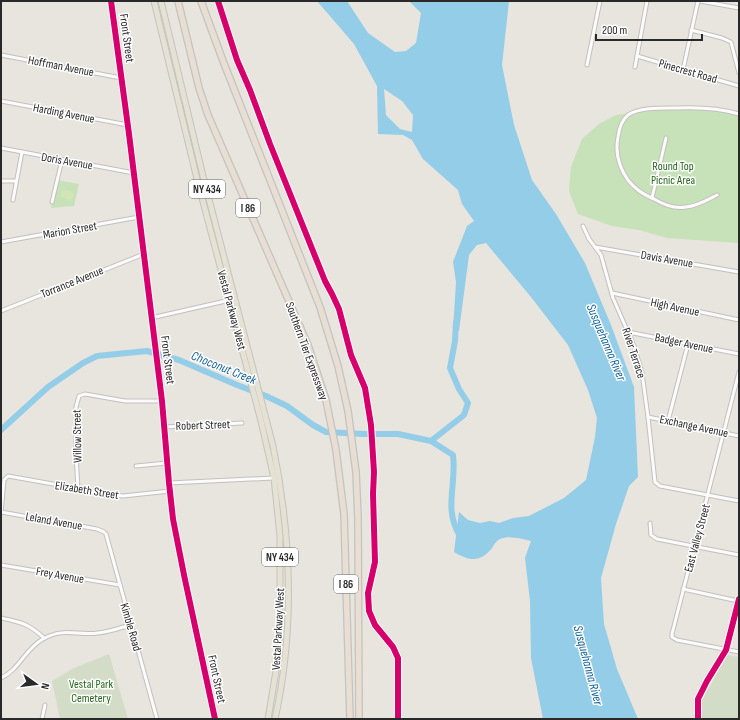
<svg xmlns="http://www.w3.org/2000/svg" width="740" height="720" viewBox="0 0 740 720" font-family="'Sofia Sans Condensed',sans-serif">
	<rect width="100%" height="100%" fill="#e8e4de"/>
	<!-- green -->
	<g fill="#c7e2b8">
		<polygon points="661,108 708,109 739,114 739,243 667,238 639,230 612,226 578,214 569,191 571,167 582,139 599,124 616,115"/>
		<polygon points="57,180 79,184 74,206 51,208"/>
	</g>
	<!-- cemetery -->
	<g fill="#d3dcc6">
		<polygon points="109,654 128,719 60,719 52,681 72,669"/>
		<polygon points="727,655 739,657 739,719 702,719 701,702"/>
	</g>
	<!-- pitch -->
	<polygon fill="#d1e6b5" points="63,189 74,193 71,201 60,196"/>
	<!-- water -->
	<path fill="#94cde8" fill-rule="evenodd" d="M317,1H347L368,33L395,52L406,51L416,43L421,13L409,1H509L502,65L514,125L532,180L556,214L585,263L611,325L634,387L638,477L629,486L616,524L601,578L604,624L617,669L638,719H543L531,658L530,601L525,558L531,541C522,539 509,535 500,539C497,540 494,545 492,548C480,563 469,561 454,552L459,512L468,520L480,523L490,521L499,523L513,518L529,516L564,498L586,480L595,437L597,418L588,390L568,345L531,297L486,243L477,245L469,255L459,331L453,330L456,282L453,262L467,226L474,221L462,204L458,190L423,159L412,140L403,135L378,134L377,86L354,44ZM384,89L402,101L413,115L412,132L400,129L386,115Z"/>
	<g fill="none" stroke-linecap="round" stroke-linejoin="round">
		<!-- river -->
		<g stroke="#94cde8" stroke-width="6">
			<polyline points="1,430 48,387 83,363 97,356 147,351 179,360 237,385 266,396 287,406 313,425 326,432 363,434 398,434 431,441 464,415 468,403 459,389 450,368 455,341 456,322"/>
			<path d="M431,441L453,455C457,484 443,509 460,536"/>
		</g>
		<!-- minor casing -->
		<g stroke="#c2c0c0" stroke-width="5">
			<g id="minor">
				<polyline points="111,1 129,134 162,401 169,483 173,519 184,575 215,719"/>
				<polyline points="700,1 739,8"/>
				<polyline points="691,30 722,38 731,42 739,73"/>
				<polyline points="1,55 121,78"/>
				<polyline points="637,56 739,86"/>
				<polyline points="587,65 600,1"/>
				<polyline points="635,67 647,1"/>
				<polyline points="683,70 698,1"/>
				<polyline points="1,101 128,125"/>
				<polyline points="1,148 134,173"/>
				<polyline points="1,181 16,181"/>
				<path d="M717,195C707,200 698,206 686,207C675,209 664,205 654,199C649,197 643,194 638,190C622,178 614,156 618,137C619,129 622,120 628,115C639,107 663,108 676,108C697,107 719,108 739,114"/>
				<polyline points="652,198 666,138"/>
				<polyline points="13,200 22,152"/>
				<polyline points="52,202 62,160"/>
				<polyline points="583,226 589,239 601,255 613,298 634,346 642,373 648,417 655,482 660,486 739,501"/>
				<polyline points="1,242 139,217"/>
				<polyline points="595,247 739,272"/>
				<polyline points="612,293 739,320"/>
				<polyline points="1,311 144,254"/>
				<polyline points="151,318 230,300"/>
				<polyline points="628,332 739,354"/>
				<polyline points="739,372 672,634 672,637 677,640 739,652"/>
				<polyline points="648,417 739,436"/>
				<polyline points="668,421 688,344"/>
				<polyline points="164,427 242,423"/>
				<polyline points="136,466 167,463"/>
				<polyline points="169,483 274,478"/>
				<polyline points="78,489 76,454 76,407 79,396 85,394 125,401 162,401"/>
				<polyline points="1,512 97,529 104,532 106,534 157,719"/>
				<polyline points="1,513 4,480 8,476 115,495 123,496 170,491"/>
				<polyline points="650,523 651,535 657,539 739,555"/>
				<polyline points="1,565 120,585"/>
				<polyline points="683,589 738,601"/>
				<path d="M1,618C21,622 29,624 44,638"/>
				<path d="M1,678C18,671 26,648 43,639C64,627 77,636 98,633C109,632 120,628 130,625"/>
				<polyline points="42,719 45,705"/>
			</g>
		</g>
		<!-- tertiary casing -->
		<g stroke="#c2c0c0" stroke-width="6">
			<polyline id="tertiary" points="698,719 698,699 707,681 726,650 739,599"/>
		</g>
		<!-- primary casing -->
		<g stroke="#c4c3c0" stroke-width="7">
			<g id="primary">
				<polyline points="154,1 197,179 261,421 274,478 280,536 280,630 278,659 268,719"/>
				<path d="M161,1L203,176L273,446C291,535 295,629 275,719"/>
			</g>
		</g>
		<!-- motorway casing -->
		<g stroke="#c4c3c0" stroke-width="8">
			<g id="motorway">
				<polyline points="178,1 199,88 208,115 308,345 326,400 336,450 344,514 350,719"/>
				<polyline points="201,1 223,61 320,307 338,366 348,411 356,472 358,518 359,719"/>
			</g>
		</g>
		<!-- minor -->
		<use href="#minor" stroke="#fcfbfa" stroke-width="3"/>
		<!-- tertiary -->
		<use href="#tertiary" stroke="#fcfbfa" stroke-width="4"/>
		<!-- primary -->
		<use href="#primary" stroke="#e5e2d4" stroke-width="5"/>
		<!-- motorway -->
		<use href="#motorway" stroke="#e8ded3" stroke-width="5.5"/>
		<!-- cycleway casing -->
		<g stroke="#fff" stroke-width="8">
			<g id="cycleway">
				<polyline points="111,1 129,134 162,401 169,483 173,519 184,575 215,719"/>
				<polyline points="218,1 237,60 250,90 270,144 325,281 332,294 339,309 351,355 365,388 371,425 374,472 373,494 375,562 368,593 369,611 375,625 393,647 398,658 398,719"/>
				<polyline points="698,719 698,699 707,681 726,650 739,599"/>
			</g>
		</g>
		<!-- cycleway -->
		<use href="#cycleway" stroke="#d6006c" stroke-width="6"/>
	</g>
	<g text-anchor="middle" stroke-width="3" stroke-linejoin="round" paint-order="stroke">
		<!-- shield labels -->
		<g fill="#fff" stroke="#696969" stroke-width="1">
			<rect x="189" y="180" width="36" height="18" rx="3"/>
			<rect x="236" y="199" width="24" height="18" rx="3"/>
			<rect x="262" y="548" width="36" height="18" rx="3"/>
			<rect x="334" y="575" width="24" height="18" rx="3"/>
		</g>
		<g font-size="11" font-weight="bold" fill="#292929">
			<text x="207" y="193">NY 434</text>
			<text x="248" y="212">I 86</text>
			<text x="280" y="561">NY 434</text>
			<text x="346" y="588">I 86</text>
		</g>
		<!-- street labels -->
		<g font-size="12" fill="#292929" stroke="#fff">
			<text transform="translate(127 38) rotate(82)" y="4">Front Street</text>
			<text transform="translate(61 66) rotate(11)" y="4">Hoffman Avenue</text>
			<text transform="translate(688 71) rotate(16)" y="4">Pinecrest Road</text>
			<text transform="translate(64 113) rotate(11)" y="4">Harding Avenue</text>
			<text transform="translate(67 161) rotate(10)" y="4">Doris Avenue</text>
			<text transform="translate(70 230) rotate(-10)" y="4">Marion Street</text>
			<text transform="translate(667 259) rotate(10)" y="4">Davis Avenue</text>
			<text transform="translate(72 282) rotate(-22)" y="4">Torrance Avenue</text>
			<text transform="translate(675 307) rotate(12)" y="4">High Avenue</text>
			<text transform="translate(232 310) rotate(75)" y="4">Vestal Parkway West</text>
			<text transform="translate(684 343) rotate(12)" y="4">Badger Avenue</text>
			<text transform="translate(307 351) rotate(70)" y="4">Southern Tier Expressway</text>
			<text transform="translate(634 353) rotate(72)" y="4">River Terrace</text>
			<text transform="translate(168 360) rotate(83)" y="4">Front Street</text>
			<text transform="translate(203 425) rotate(-2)" y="4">Robert Street</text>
			<text transform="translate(694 426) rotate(12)" y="4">Exchange Avenue</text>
			<text transform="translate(77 436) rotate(-91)" y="4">Willow Street</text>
			<text transform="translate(87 490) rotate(9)" y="4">Elizabeth Street</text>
			<text transform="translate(54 521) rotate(10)" y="4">Leland Avenue</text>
			<text transform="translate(697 538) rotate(-75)" y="4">East Valley Street</text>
			<text transform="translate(60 575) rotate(10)" y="4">Frey Avenue</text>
			<text transform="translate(131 627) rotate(74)" y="4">Kimble Road</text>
			<text transform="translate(278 629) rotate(-87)" y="4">Vestal Parkway West</text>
			<text transform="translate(217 679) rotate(78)" y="4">Front Street</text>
		</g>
		<!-- park labels -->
		<g font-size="12" fill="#25651b" stroke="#fff">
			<text x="673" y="170">Round Top<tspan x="673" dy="14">Picnic Area</tspan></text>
			<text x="91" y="688">Vestal Park<tspan x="91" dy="14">Cemetery</tspan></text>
		</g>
		<!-- water labels -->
		<g font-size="13" font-style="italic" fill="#105f97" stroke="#fff">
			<text transform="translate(607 342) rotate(67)" y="5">Susquehanna River</text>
			<text transform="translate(224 367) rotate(22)" y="5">Choconut Creek</text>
			<text transform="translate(589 665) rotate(75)" y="5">Susquehanna River</text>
		</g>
	</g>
	<!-- border -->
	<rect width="740" height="720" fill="none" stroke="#292929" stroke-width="4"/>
	<!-- north arrow -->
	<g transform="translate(36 684) rotate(104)" stroke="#ffffff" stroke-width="3" paint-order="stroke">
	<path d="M0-3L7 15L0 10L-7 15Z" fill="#292929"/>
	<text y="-6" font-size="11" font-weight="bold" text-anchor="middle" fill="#292929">N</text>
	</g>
	<!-- scale -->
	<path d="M596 34v6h106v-6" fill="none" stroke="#292929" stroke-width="2"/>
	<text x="602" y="34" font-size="12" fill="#292929" stroke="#ffffff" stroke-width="3" paint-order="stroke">200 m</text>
</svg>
